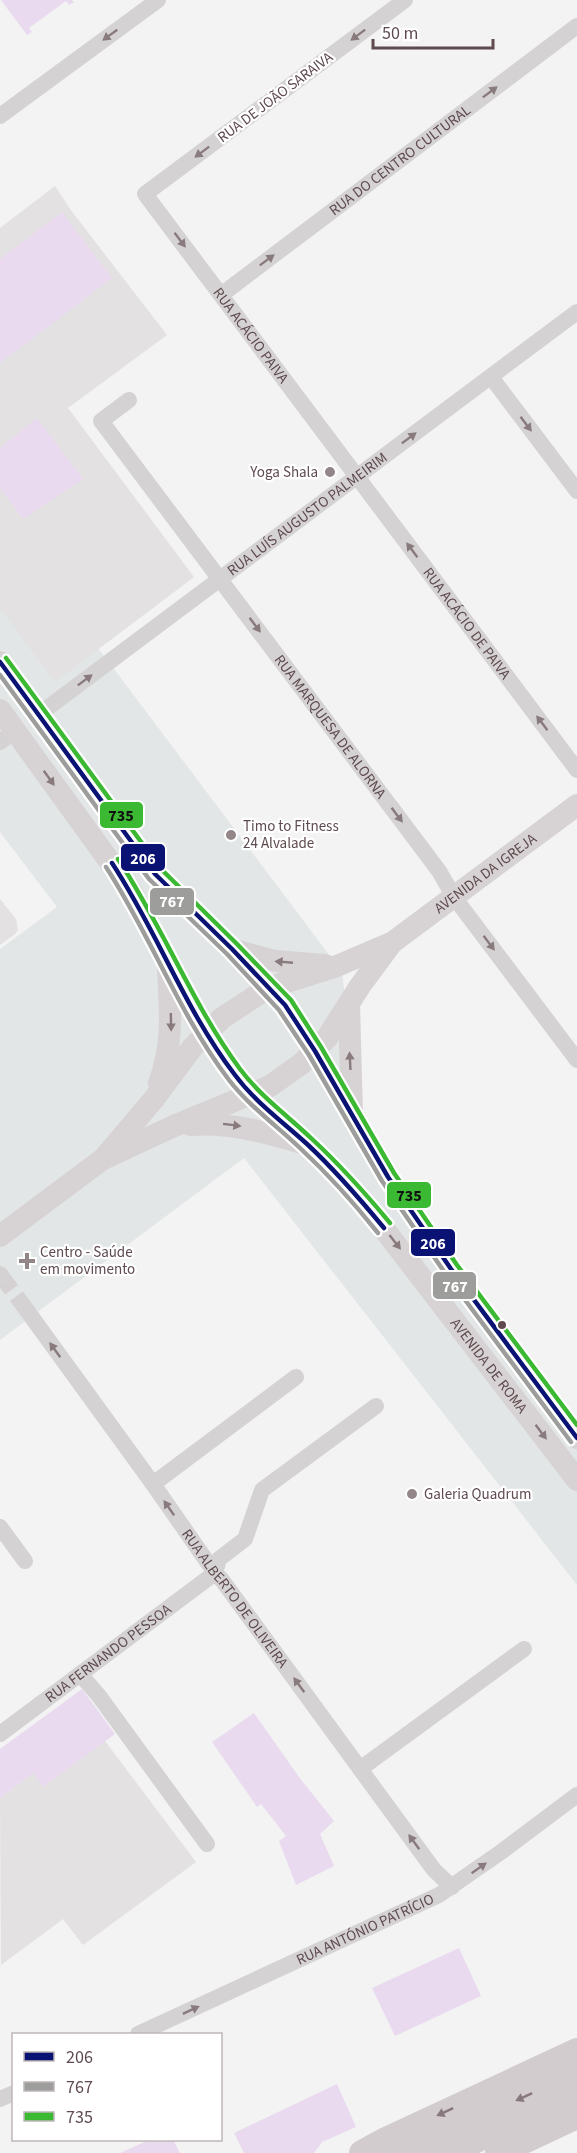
<svg xmlns="http://www.w3.org/2000/svg" width="577" height="2153" viewBox="0 0 577 2153" font-family="'Source Sans 3',sans-serif">
	<rect width="100%" height="100%" fill="#f3f3f3"/>
	<!-- commercial -->
	<polygon fill="#e2e6e6" points="0,525 108,661 342,972 362,1139 577,1426 577,1585 244,1158 0,1340 0,949 57,907 0,832"/>
	<!-- education -->
	<g fill="#e3e1e2">
		<polygon points="55,186 70,209 167,335 68,408 194,577 55,682 0,608 0,228"/>
		<polygon points="0,899 16,919 18,930 15,934 0,945"/>
		<polygon points="105,1741 196,1862 83,1945 63,1919 1,1965 0,1798 33,1773 44,1786"/>
	</g>
	<!-- green -->
	<g fill="#e9daf0">
		<polygon points="1,0 72,0 74,2 69,5 66,1 29,28 32,32 27,35"/>
		<polygon points="62,212 112,278 0,363 0,259"/>
		<polygon points="37,418 83,479 23,519 0,488 0,448"/>
		<polygon points="82,1689 115,1734 43,1787 33,1773 0,1798 0,1749"/>
		<polygon points="254,1713 299,1777 334,1821 320,1834 334,1866 296,1885 279,1841 286,1836 261,1804 257,1807 212,1742"/>
		<polygon points="459,1948 481,1996 395,2036 372,1988"/>
		<polygon points="337,2084 356,2127 322,2142 314,2153 244,2153 234,2133"/>
		<polygon points="149,2140 173,2140 180,2153 120,2153"/>
	</g>
	<g fill="none" stroke-linecap="round" stroke-linejoin="round">
		<!-- street-tunnel -->
		<polyline stroke="#d5d1d2" stroke-width="16" stroke-dasharray="16 8" stroke-linecap="butt" points="2,1277 23,1305"/>
		<!-- street -->
		<g stroke="#d5d2d3" stroke-width="16">
			<path id="s1" d="M405,0L145,194L577,770"/>
			<polyline points="0,116 158,0"/>
			<path id="s2" d="M221,295L577,26"/>
			<polyline points="491,377 577,491"/>
			<path id="s3" d="M129,400L101,421L439,871L454,897L577,1060"/>
			<path id="s4" d="M38,715L577,312"/>
			<polyline points="0,742 15,731"/>
			<polyline points="0,1274 2,1277"/>
			<path id="s5" d="M23,1305L153,1484L215,1573L222,1580L434,1870L452,1887"/>
			<polyline points="153,1484 296,1377"/>
			<polyline points="0,1527 25,1561"/>
			<polyline points="215,1573 219,1559 245,1539 262,1490 376,1406"/>
			<polyline points="80,1674 99,1696 207,1844"/>
			<path id="s6" d="M0,1734L215,1573"/>
			<polyline points="360,1769 524,1649"/>
			<path id="s7" d="M138,2034L439,1895L501,1852L577,1795"/>
			<polyline points="0,2099 14,2093"/>
		</g>
		<!-- secondary -->
		<g stroke="#d7d2d3" stroke-width="22">
			<polyline points="0,662 155,874 232,949 285,1005 315,1051 388,1177 451,1269 577,1438"/>
			<path id="s8" d="M0,710L131,891L168,963L207,1033L235,1076L269,1110L308,1145L360,1198L577,1480"/>
			<polyline points="234,950 275,961 325,965"/>
			<polyline points="349,1005 352,1115"/>
			<path d="M159,1083C174,1043 170,1010 168,968"/>
			<path d="M190,1125C230,1122 264,1132 302,1143"/>
			<path id="s9" d="M103,1159L154,1099L192,1048L222,1018L268,988L337,966L393,942L577,805"/>
			<polyline points="0,1236 103,1159 174,1126 270,1086 301,1064 327,1038 360,986 391,944"/>
		</g>
		<!-- primary -->
		<g stroke="#d2ccce" stroke-width="26">
			<polyline points="362,2153 386,2140 577,2051"/>
			<polyline points="403,2153 577,2073"/>
			<polyline points="448,2153 577,2093"/>
			<polyline points="498,2153 577,2116"/>
		</g>
		<!-- bus-1 casing -->
		<g stroke="#fff" stroke-width="9">
			<g id="bus-1">
				<polyline points="0,662 155,874 232,949 285,1005 315,1051 388,1177 451,1269 577,1438"/>
				<path d="M112,863C157,931 185,1010 235,1075C255,1102 283,1122 307,1144C335,1170 360,1199 384,1228"/>
			</g>
		</g>
		<!-- bus-2 casing -->
		<g stroke="#fff" stroke-width="9">
			<g id="bus-2">
				<polyline points="0,675 149,879 227,954 279,1010 309,1055 382,1181 445,1273 571,1442"/>
				<path d="M106,867C151,936 179,1014 229,1080C249,1106 277,1126 301,1149C329,1175 354,1203 378,1233"/>
			</g>
		</g>
		<!-- bus-3 casing -->
		<g stroke="#fff" stroke-width="9">
			<g id="bus-3">
				<polyline points="6,658 161,869 237,944 291,1000 321,1047 394,1173 457,1265 577,1425"/>
				<path d="M118,859C163,927 192,1004 240,1069C260,1096 288,1116 312,1139C340,1165 366,1194 390,1223"/>
			</g>
		</g>
		<!-- bus-1 -->
		<use href="#bus-1" stroke="#0a1274" stroke-width="4.5"/>
		<!-- bus-2 -->
		<use href="#bus-2" stroke="#9d9d9c" stroke-width="4.5"/>
		<!-- bus-3 -->
		<use href="#bus-3" stroke="#3cb932" stroke-width="4.5"/>
	</g>
	<!-- one-way arrows -->
	<defs><path id="oneway-solid" d="M-6-.8H1V-3.2L6.5 0L1 3.2V.8H-6Z" transform="scale(1.5)"/></defs>
	<g fill="#887a7d">
		<use href="#oneway-solid" transform="translate(110 35) rotate(144)"/>
		<use href="#oneway-solid" transform="translate(358 35) rotate(143)"/>
		<use href="#oneway-solid" transform="translate(490 92) rotate(-37)"/>
		<use href="#oneway-solid" transform="translate(202 152) rotate(143)"/>
		<use href="#oneway-solid" transform="translate(180 240) rotate(53)"/>
		<use href="#oneway-solid" transform="translate(267 260) rotate(-37)"/>
		<use href="#oneway-solid" transform="translate(526 424) rotate(53)"/>
		<use href="#oneway-solid" transform="translate(409 438) rotate(-37)"/>
		<use href="#oneway-solid" transform="translate(412 550) rotate(-127)"/>
		<use href="#oneway-solid" transform="translate(255 625) rotate(53)"/>
		<use href="#oneway-solid" transform="translate(85 680) rotate(-37)"/>
		<use href="#oneway-solid" transform="translate(542 723) rotate(-127)"/>
		<use href="#oneway-solid" transform="translate(397 815) rotate(53)"/>
		<use href="#oneway-solid" transform="translate(489 943) rotate(53)"/>
		<use href="#oneway-solid" transform="translate(55 1350) rotate(-126)"/>
		<use href="#oneway-solid" transform="translate(169 1508) rotate(-125)"/>
		<use href="#oneway-solid" transform="translate(299 1685) rotate(-126)"/>
		<use href="#oneway-solid" transform="translate(414 1842) rotate(-126)"/>
		<use href="#oneway-solid" transform="translate(479 1868) rotate(-35)"/>
		<use href="#oneway-solid" transform="translate(191 2010) rotate(-25)"/>
	</g>
	<g fill="#897a7d">
		<use href="#oneway-solid" transform="translate(49 778) rotate(54)"/>
		<use href="#oneway-solid" transform="translate(284 962) rotate(-175)"/>
		<use href="#oneway-solid" transform="translate(171 1022) rotate(89)"/>
		<use href="#oneway-solid" transform="translate(350 1061) rotate(-93)"/>
		<use href="#oneway-solid" transform="translate(232 1125) rotate(7)"/>
		<use href="#oneway-solid" transform="translate(395 1242) rotate(52)"/>
		<use href="#oneway-solid" transform="translate(541 1432) rotate(53)"/>
	</g>
	<g fill="#87787b">
		<use href="#oneway-solid" transform="translate(524 2097) rotate(155)"/>
		<use href="#oneway-solid" transform="translate(445 2112) rotate(155)"/>
	</g>
	<!-- markers -->
	<g fill="#938688" stroke="#fff" stroke-width="2">
		<circle cx="330" cy="472" r="6"/>
		<circle cx="231" cy="835" r="6"/>
		<path d="M24 1252h6v6h6v6h-6v6h-6v-6h-6v-6h6z"/>
		<circle cx="412" cy="1494" r="6"/>
	</g>
	<circle fill="#5f4b4f" stroke="#fff" stroke-width="2" cx="502" cy="1325" r="5"/>
	<g text-anchor="middle" stroke-width="4.5" stroke-linejoin="round" paint-order="stroke">
		<!-- street labels -->
		<g font-size="15" fill="#5f4b4f" stroke="#fff">
			<text transform="translate(275 97) rotate(-37)" y="5">RUA DE JOÃO SARAIVA</text>
			<text dy="5" stroke="none"><textPath href="#s2" startOffset="224">RUA DO CENTRO CULTURAL</textPath></text>
			<text dy="5" stroke="none"><textPath href="#s1" startOffset="501">RUA ACÁCIO PAIVA</textPath></text>
			<text dy="5" stroke="none"><textPath href="#s4" startOffset="336">RUA LUÍS AUGUSTO PALMEIRIM</textPath></text>
			<text dy="5" stroke="none"><textPath href="#s1" startOffset="861">RUA ACÁCIO DE PAIVA</textPath></text>
			<text dy="5" stroke="none"><textPath href="#s3" startOffset="417">RUA MARQUESA DE ALORNA</textPath></text>
			<text dy="5" stroke="none"><textPath href="#s9" startOffset="488">AVENIDA DA IGREJA</textPath></text>
			<text dy="5" stroke="none"><textPath href="#s8" startOffset="822">AVENIDA DE ROMA</textPath></text>
			<text dy="5" stroke="none"><textPath href="#s5" startOffset="362">RUA ALBERTO DE OLIVEIRA</textPath></text>
			<text dy="5" stroke="none"><textPath href="#s6" startOffset="135">RUA FERNANDO PESSOA</textPath></text>
			<text dy="5" stroke="none"><textPath href="#s7" startOffset="250">RUA ANTÓNIO PATRÍCIO</textPath></text>
		</g>
		<!-- poi labels -->
		<g font-size="15" fill="#5f4b4f" stroke="#fff" text-anchor="start">
			<text x="318" y="477" text-anchor="end">Yoga Shala</text>
			<text x="243" y="831">Timo to Fitness<tspan x="243" dy="17">24 Alvalade</tspan></text>
			<text x="40" y="1257">Centro - Saúde<tspan x="40" dy="17">em movimento</tspan></text>
			<text x="424" y="1499">Galeria Quadrum</text>
		</g>
	</g>
	<g stroke="#fff" stroke-width="2">
		<rect x="99" y="801" width="45" height="28" rx="6" fill="#3cb932"/>
		<rect x="120" y="843" width="46" height="29" rx="6" fill="#0a1274"/>
		<rect x="149" y="887" width="46" height="29" rx="6" fill="#9d9d9c"/>
		<rect x="386" y="1181" width="46" height="28" rx="6" fill="#3cb932"/>
		<rect x="410" y="1228" width="46" height="29" rx="6" fill="#0a1274"/>
		<rect x="432" y="1271" width="45" height="29" rx="6" fill="#9d9d9c"/>
	</g>
	<g font-size="16" text-anchor="middle" font-weight="bold" fill="#fff">
		<text x="143" y="864">206</text>
		<text x="172" y="907">767</text>
		<text x="433" y="1249">206</text>
		<text x="455" y="1292">767</text>
	</g>
	<g font-size="16" text-anchor="middle" font-weight="bold" fill="#111">
		<text x="121" y="821">735</text>
		<text x="409" y="1201">735</text>
	</g>
	<!-- legend -->
	<rect x="12" y="2033" width="210" height="108" fill="#ffffff" stroke="#bfb7b9" stroke-width="1.5"/>
	<rect x="24" y="2052" width="30" height="9" fill="#0a1274" stroke="#bfb7b9" stroke-width="1.5"/>
	<text x="66" y="2063" font-size="18" fill="#5f4b4f">206</text>
	<rect x="24" y="2082" width="30" height="9" fill="#9d9d9c" stroke="#bfb7b9" stroke-width="1.5"/>
	<text x="66" y="2093" font-size="18" fill="#5f4b4f">767</text>
	<rect x="24" y="2112" width="30" height="9" fill="#3cb932" stroke="#bfb7b9" stroke-width="1.5"/>
	<text x="66" y="2123" font-size="18" fill="#5f4b4f">735</text>
	<!-- scale -->
	<path d="M373 39v9h120v-9" fill="none" stroke="#5f4b4f" stroke-width="3"/>
	<text x="382" y="39" font-size="18" fill="#5f4b4f" stroke="#ffffff" stroke-width="4.5" paint-order="stroke">50 m</text>
</svg>
